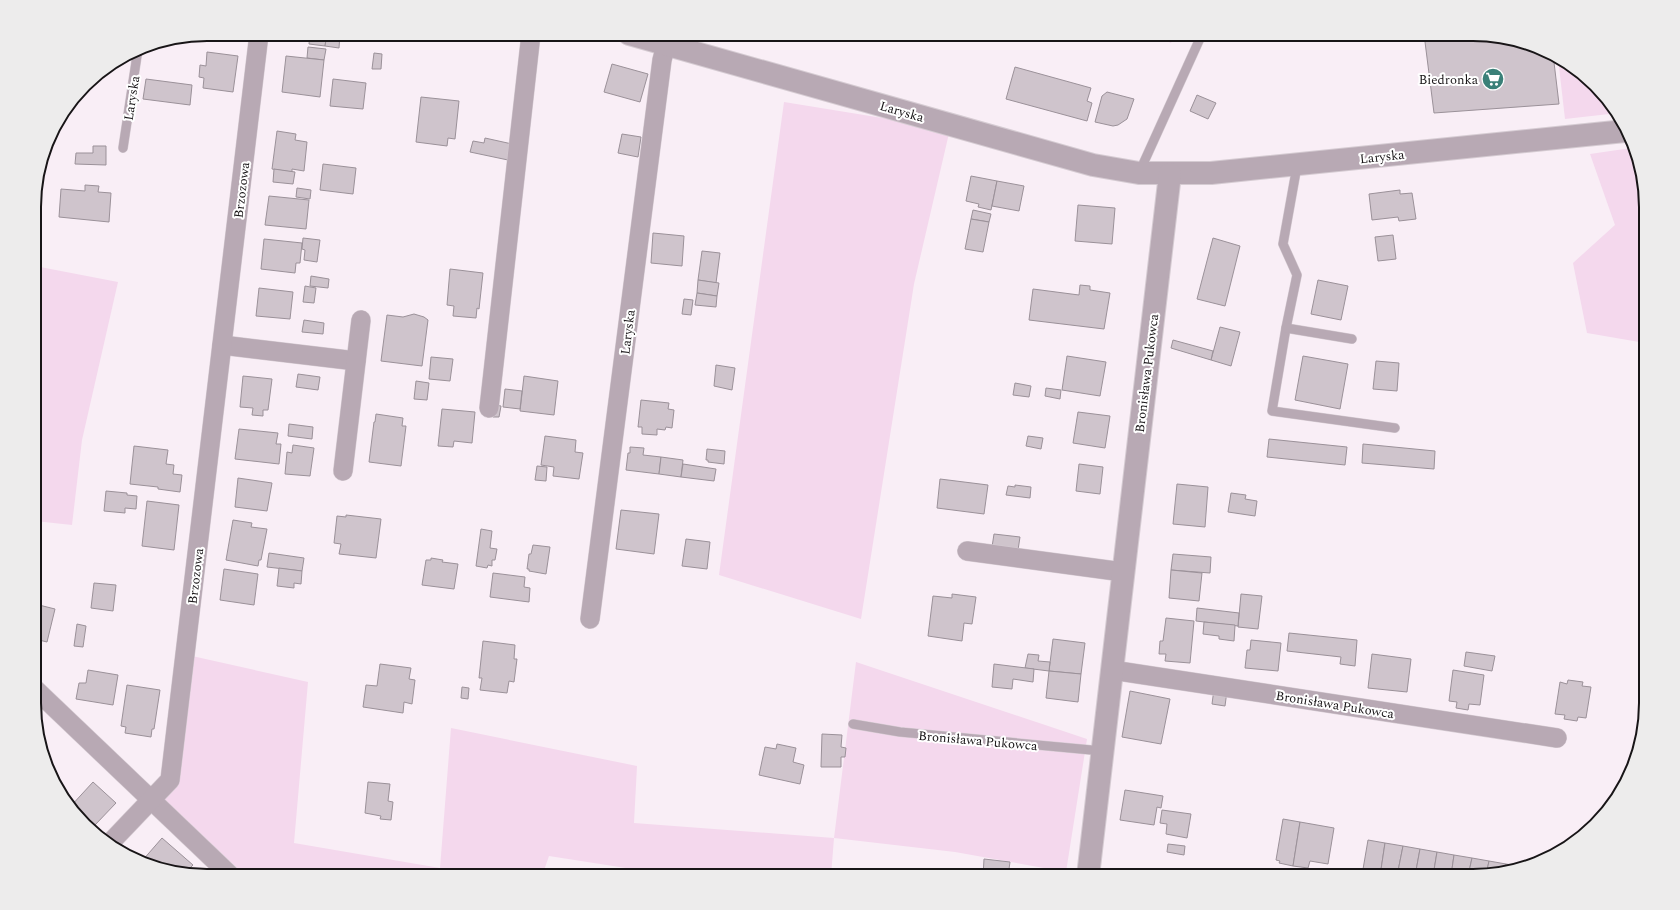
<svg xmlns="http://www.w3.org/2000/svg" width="1680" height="910" viewBox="0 0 1680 910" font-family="Spectral,serif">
	<rect width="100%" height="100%" fill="#f9eef6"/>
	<!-- green -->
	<g fill="#f4d8ed">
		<polygon points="1151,34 1175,34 1171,43"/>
		<polygon points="1558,58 1587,77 1618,113 1565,119"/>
		<polygon points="784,102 950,129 914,284 861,619 719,575"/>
		<polygon points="1631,148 1645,184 1645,343 1587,333 1573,263 1615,225 1590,154"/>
		<polygon points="35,266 118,282 82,440 72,525 35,521"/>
		<polygon points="183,654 308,682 294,843 440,868 451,728 637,766 634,823 834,838 856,662 1087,739 1066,872 955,852 834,838 831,876 677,876 549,856 542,876 246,876 161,799"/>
	</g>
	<!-- building -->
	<g fill="#cfc4cc" stroke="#9b9199">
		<polygon points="310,34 327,34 325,46 309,44"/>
		<polygon points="327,34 340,34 339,48 325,46"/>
		<polygon points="1424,34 1473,34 1550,52 1553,54 1559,104 1434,113"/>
		<polygon points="308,47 326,49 324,60 307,58"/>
		<polygon points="207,52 238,56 233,92 203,88 204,78 199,77 200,65 206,66"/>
		<polygon points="374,53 382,54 381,69 372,69"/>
		<polygon points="286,56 324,60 320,97 282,92"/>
		<polygon points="612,64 648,74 640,102 604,92"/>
		<polygon points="1015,67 1091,88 1087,101 1092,103 1087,121 1006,99"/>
		<polygon points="146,79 192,85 190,105 143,99"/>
		<polygon points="333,79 366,83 363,109 330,106"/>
		<polygon points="1107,92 1134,99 1127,119 1118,125 1113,126 1095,122 1102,96"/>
		<polygon points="1197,95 1216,103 1208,119 1190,111"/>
		<polygon points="421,97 459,101 455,139 448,138 447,146 416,142"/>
		<polygon points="277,131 296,134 295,140 307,142 304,171 292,169 292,172 272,169"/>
		<polygon points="622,134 641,137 638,157 618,153"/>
		<polygon points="485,138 512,144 508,160 470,152 473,141 484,143"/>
		<polygon points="93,146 106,146 106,165 75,164 76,153 93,153"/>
		<polygon points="323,164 356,168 353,194 320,190"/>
		<polygon points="274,169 295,172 293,184 273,182"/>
		<polygon points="971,176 997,181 991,210 978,207 979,204 966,201"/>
		<polygon points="997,181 1024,186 1019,211 992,206"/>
		<polygon points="85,185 99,186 98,192 111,193 109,222 59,217 61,189 85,191"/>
		<polygon points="297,188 311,190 310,199 296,197"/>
		<polygon points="1400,190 1400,194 1412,193 1416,219 1399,221 1398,217 1372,220 1369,194"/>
		<polygon points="269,196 309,200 306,229 265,225"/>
		<polygon points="1078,205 1115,208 1112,244 1075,241"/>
		<polygon points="973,210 991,214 989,222 971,219"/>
		<polygon points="971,219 989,222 983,252 965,249"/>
		<polygon points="653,233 684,236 682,266 651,263"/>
		<polygon points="1393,235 1396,259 1378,261 1375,237"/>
		<polygon points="303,238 320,240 317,262 304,260 305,250 302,249"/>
		<polygon points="1213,238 1240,246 1225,306 1197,299"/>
		<polygon points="264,239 302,243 300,263 296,263 295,273 261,269"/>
		<polygon points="702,251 720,253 716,283 698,280"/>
		<polygon points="450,269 483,273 479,309 477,308 476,318 453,316 454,306 447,305"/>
		<polygon points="311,276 329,279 328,288 310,286"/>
		<polygon points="698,280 719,283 717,296 697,293"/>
		<polygon points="1318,280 1348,286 1341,320 1311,314"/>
		<polygon points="1080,285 1090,286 1090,290 1110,293 1104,329 1029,320 1033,289 1079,295"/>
		<polygon points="305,286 316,288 314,303 303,302"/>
		<polygon points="259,288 293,292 290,319 256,316"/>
		<polygon points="697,293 717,296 716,307 695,305"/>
		<polygon points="684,299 693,300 691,315 682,314"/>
		<polygon points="414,314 424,317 428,320 422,366 381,361 387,315 403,317"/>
		<polygon points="304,320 324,323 323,334 302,332"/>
		<polygon points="1220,327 1240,332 1231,366 1211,360"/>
		<polygon points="1173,340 1213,351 1211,360 1171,348"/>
		<polygon points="1067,356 1106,362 1100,396 1062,390"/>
		<polygon points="1303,356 1348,364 1340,409 1295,400"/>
		<polygon points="431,357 453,359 450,381 429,379"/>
		<polygon points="1376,361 1399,363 1397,391 1373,389"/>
		<polygon points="716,365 735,368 732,390 714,386"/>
		<polygon points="298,374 320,377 318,390 296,387"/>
		<polygon points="243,376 272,379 268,410 263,410 263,416 252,415 253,408 240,407"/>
		<polygon points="524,376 558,381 554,415 520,411"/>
		<polygon points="416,381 429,383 427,400 414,399"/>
		<polygon points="1015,383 1031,386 1029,397 1013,395"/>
		<polygon points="1046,388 1061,390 1060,399 1045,396"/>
		<polygon points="505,389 522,391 520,409 503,407"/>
		<polygon points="641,400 669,403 668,409 674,410 672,428 666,427 665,430 657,429 657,435 642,434 642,427 638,427"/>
		<polygon points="495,405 501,406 499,417 493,417"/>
		<polygon points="442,409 475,412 472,443 454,441 453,447 438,446"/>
		<polygon points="1078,412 1110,416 1105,448 1073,443"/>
		<polygon points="376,414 403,418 402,426 406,426 401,466 369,462 374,422 375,422"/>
		<polygon points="289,424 313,427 312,439 288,436"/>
		<polygon points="239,429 278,433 276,444 281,444 279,464 235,459"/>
		<polygon points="545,436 576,440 575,452 583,453 579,479 553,476 554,467 541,465"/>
		<polygon points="1028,436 1043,438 1041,449 1026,446"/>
		<polygon points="1269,439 1347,447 1345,465 1267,457"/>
		<polygon points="1363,444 1435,451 1434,469 1362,463"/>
		<polygon points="293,445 314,448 310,476 285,474 287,452 292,453"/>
		<polygon points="134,446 168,450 166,464 174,465 173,474 182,475 180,492 158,489 158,487 130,484"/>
		<polygon points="630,447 644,448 643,455 661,457 659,474 626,470 628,453 630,453"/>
		<polygon points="707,449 725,451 724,464 708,462 708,460 706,460"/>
		<polygon points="661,457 683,460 681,477 659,474"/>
		<polygon points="683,464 716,469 714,481 681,477"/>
		<polygon points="1079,464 1103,467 1100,494 1076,491"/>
		<polygon points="537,466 547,467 546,481 535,480"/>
		<polygon points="238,478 272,483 267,511 235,507"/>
		<polygon points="940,479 988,485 984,514 937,508"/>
		<polygon points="1177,484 1208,487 1205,527 1173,524"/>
		<polygon points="1015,485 1031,487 1030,498 1006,495 1008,486 1015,487"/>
		<polygon points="106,491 127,493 127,495 137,496 136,509 125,508 125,513 104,511"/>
		<polygon points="1231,493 1246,495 1245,499 1257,501 1255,516 1228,512"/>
		<polygon points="147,501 179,505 174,550 142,546"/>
		<polygon points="621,510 659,514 654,554 616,549"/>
		<polygon points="346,515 381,519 376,558 339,554 341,544 334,543 337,516 346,517"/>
		<polygon points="233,520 252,523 251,527 267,529 261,560 259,560 258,566 226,560"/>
		<polygon points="481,529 492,531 490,548 497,549 495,560 492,560 492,566 488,565 487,568 476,566"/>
		<polygon points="994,534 1020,537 1018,550 992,547"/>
		<polygon points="686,539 710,542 707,569 682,566"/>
		<polygon points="533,545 550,547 546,574 529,571 529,569 527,569 529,554 531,554"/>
		<polygon points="269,553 304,558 302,571 267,567"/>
		<polygon points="1173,554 1211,557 1210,573 1171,570"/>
		<polygon points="431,558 443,560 442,562 458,564 454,589 422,585 426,560 431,560"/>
		<polygon points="279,568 302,571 301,584 294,583 294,588 277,586"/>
		<polygon points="224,569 258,574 254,605 220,600"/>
		<polygon points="1171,570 1202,573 1199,601 1169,598"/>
		<polygon points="493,573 525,577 524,587 530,588 529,602 490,597"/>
		<polygon points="94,583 116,585 113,611 91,608"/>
		<polygon points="952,594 976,597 972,624 964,623 962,641 928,636 933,596 952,598"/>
		<polygon points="1241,594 1262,596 1258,629 1238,627"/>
		<polygon points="35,604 55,609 47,642 35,639"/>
		<polygon points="1197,608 1239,613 1238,626 1196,621"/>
		<polygon points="1166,618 1194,621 1190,663 1165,661 1166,654 1159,654 1160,641 1163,641"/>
		<polygon points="1204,622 1235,625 1234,641 1219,639 1219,636 1203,634"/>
		<polygon points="77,624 86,626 83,647 74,646"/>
		<polygon points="1289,633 1357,640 1355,666 1340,664 1341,657 1287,651"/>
		<polygon points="1053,639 1085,643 1081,674 1049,671"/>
		<polygon points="1251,640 1281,643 1278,671 1245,668 1247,650 1250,650"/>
		<polygon points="483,641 515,645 514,659 517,659 514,682 509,681 507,693 480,690 482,678 479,678"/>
		<polygon points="1466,652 1495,656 1492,671 1464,666"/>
		<polygon points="1028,654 1039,655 1038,661 1050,662 1049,671 1025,668"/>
		<polygon points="1372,654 1411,659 1407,692 1368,688"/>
		<polygon points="380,664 411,668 409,679 415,680 412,704 404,702 403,713 363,707 366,685 377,686"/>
		<polygon points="994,664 1034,669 1033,682 1013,679 1012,689 992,687"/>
		<polygon points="88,670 118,675 113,705 76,699 79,683 86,683"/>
		<polygon points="1453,670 1484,675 1480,705 1469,704 1468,710 1456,708 1457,702 1449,701"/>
		<polygon points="1049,671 1081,674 1078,702 1046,698"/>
		<polygon points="1568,680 1583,682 1582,686 1591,687 1586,718 1578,717 1577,721 1564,719 1565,715 1555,714 1560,682 1567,684"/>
		<polygon points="127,685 160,690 154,729 152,729 151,737 125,733 126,727 121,726"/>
		<polygon points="462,687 469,688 468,699 461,698"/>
		<polygon points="1214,689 1227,691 1225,706 1212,704"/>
		<polygon points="1130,691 1170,699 1161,744 1122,737"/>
		<polygon points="822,734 842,735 841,747 846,748 845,757 841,757 841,767 821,767"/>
		<polygon points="777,744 796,748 793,762 804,765 800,784 759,775 765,747 776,749"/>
		<polygon points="93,782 116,803 95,825 87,817 83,822 70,807"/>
		<polygon points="368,782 390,784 388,801 393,802 391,820 380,819 381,816 365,813"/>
		<polygon points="1125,790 1163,796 1161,808 1157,807 1154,825 1120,820"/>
		<polygon points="1162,810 1191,814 1187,838 1166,834 1167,824 1160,823"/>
		<polygon points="1283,819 1300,822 1293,866 1279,863 1280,861 1276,860"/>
		<polygon points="1300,822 1334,828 1328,864 1310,861 1308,868 1293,866"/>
		<polygon points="162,838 193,865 187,871 142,861"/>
		<polygon points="1368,840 1385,843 1380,876 1362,875"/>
		<polygon points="1385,843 1403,846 1397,876 1380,876"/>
		<polygon points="1168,844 1185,846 1184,855 1167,852"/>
		<polygon points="1403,846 1420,849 1415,876 1397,876"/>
		<polygon points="1420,849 1437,852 1433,876 1415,876"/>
		<polygon points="1437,852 1454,855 1451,876 1433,876"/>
		<polygon points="1454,855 1472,858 1468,876 1451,876"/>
		<polygon points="1472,858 1489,861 1486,875 1468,876"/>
		<polygon points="984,859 1010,862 1008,876 983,876"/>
		<polygon points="1489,861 1506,864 1505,872 1486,875"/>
		<polygon points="1506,864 1523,867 1523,868 1505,872"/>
	</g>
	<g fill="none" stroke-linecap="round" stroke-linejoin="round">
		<!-- service casing -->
		<g stroke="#d5cbd2" stroke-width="10">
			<g id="service">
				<polyline points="123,148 138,49"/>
				<polyline points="1297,166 1283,244 1297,275 1286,328 1272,411 1395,428"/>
				<polyline points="1139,173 1202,34"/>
				<polyline points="1286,328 1352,339"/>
				<polyline points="853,724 900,732 1102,751"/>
			</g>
		</g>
		<!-- minor casing -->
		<g stroke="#d5cbd2" stroke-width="20">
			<g id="minor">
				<polyline points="222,345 356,361"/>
				<polyline points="489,408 531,34"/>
				<polyline points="343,471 361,320"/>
				<polyline points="967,551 1123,572"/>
				<polyline points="590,619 662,60 666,45"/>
				<polyline points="1112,670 1557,738"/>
				<polyline points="35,689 231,876"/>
				<polyline points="109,844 170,780 259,34"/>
			</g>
		</g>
		<!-- tertiary casing -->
		<g stroke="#d5cbd2" stroke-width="24">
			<g id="tertiary">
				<polyline points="629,34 1093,165 1139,173 1211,173 1625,131"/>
				<polyline points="1088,876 1170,174"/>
			</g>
		</g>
		<!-- service -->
		<use href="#service" stroke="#b8a9b4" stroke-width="9"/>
		<!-- minor -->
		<use href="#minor" stroke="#b8a9b4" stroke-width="19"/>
		<!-- tertiary -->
		<use href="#tertiary" stroke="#b8a9b4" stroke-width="22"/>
	</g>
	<!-- icons -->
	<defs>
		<g id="supermarket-disc" transform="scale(1.15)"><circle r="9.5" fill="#3a8078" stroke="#fff"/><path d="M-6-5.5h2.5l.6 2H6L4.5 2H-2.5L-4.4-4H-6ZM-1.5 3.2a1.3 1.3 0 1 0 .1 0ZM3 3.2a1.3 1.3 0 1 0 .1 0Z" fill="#fff"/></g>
	</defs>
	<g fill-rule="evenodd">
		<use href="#supermarket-disc" x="1493" y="79"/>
	</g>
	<g text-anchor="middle" stroke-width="4" stroke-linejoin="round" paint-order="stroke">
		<!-- poi labels -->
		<g font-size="13" fill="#181517" stroke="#fff" text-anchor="end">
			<text x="1478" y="84">Biedronka</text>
		</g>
		<!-- street labels -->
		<g font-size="13" fill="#181517" stroke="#fff">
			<text transform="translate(131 98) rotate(-81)" y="5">Laryska</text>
			<text transform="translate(902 111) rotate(16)" y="5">Laryska</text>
			<text transform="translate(1382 156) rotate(-6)" y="5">Laryska</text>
			<text transform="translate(241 190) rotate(-83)" y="5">Brzozowa</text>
			<text transform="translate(627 332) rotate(-83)" y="5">Laryska</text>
			<text transform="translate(1146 373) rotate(-83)" y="5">Bronisława Pukowca</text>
			<text transform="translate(195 576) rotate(-83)" y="5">Brzozowa</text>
			<text transform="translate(1335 704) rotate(9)" y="5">Bronisława Pukowca</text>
			<text transform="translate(978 740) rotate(5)" y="5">Bronisława Pukowca</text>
		</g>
	</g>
	<!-- crop -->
	<path d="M0 0H1680V910H0ZM207 41H1473A166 166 0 0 1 1639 207V703A166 166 0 0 1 1473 869H207A166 166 0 0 1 41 703V207A166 166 0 0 1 207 41Z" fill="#edecec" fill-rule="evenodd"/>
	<path fill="none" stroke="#181517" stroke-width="2" d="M207 41H1473A166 166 0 0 1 1639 207V703A166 166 0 0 1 1473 869H207A166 166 0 0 1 41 703V207A166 166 0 0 1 207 41Z"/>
</svg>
